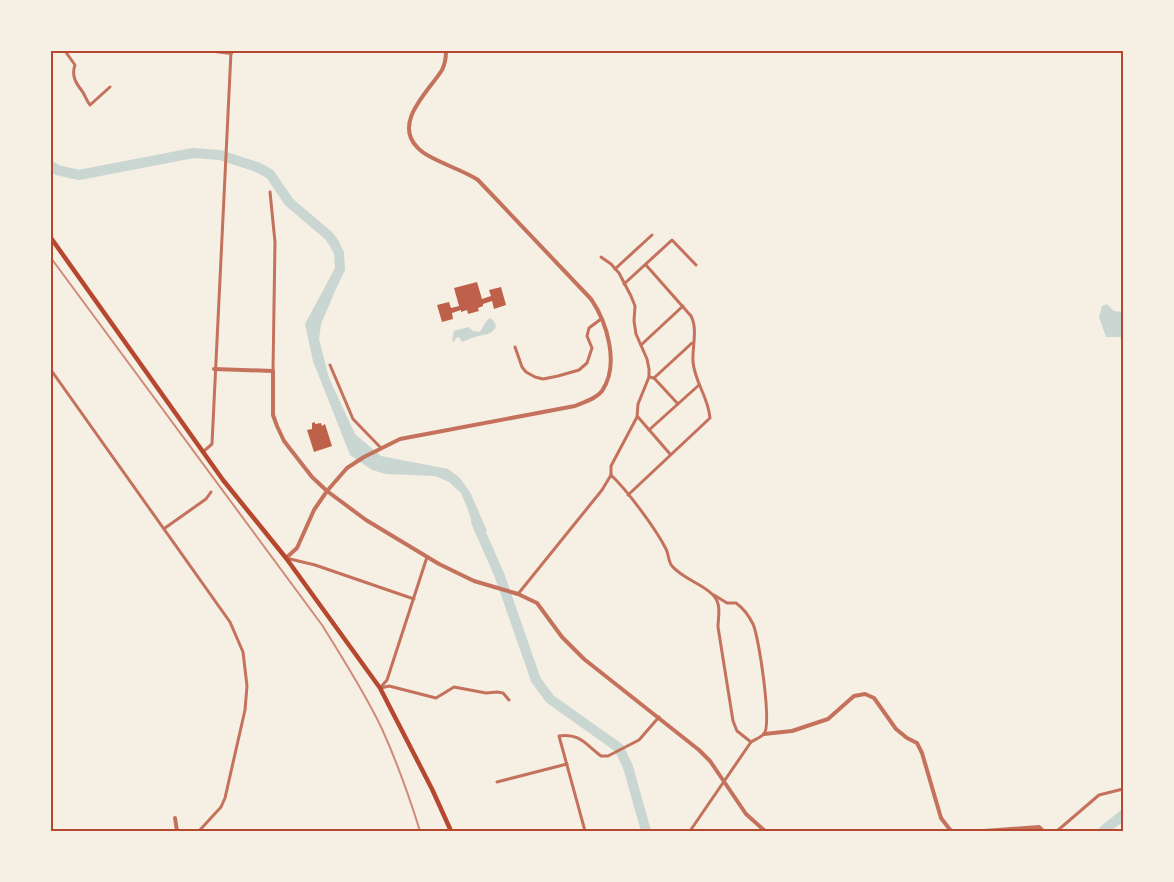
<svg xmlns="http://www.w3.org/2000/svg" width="1174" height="882" viewBox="0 0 1174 882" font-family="Georgia,serif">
	<rect width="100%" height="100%" fill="#f6efe4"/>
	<!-- water -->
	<g fill="#c9d6d2">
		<polygon points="333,272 341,277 321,324 319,339 329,378 355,434 381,456 448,469 459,477 470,492 487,531 476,534 468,510 461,493 449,482 435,476 386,474 372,470 350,455 313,361 305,324"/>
		<polygon points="1107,304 1114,311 1123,312 1123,337 1106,337 1099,317 1102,306"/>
		<path d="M490,318L493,320L496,326C492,336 483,334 475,337C471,338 467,340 462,342L459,337L456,338L454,342L452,341L454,331L468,327L473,331L479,332L482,329C484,324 485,322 490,318Z"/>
	</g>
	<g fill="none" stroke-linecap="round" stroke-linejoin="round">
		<!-- river -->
		<g stroke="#c9d6d2" stroke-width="10">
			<polyline points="51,166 57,170 79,175 193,153 220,155 257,167 270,174 289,202 329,236 334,243 339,253 340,269 331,287"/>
			<polyline points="476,522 499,574 536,680 550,699 619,748 628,767 646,831"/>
			<polyline points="1103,831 1123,815"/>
		</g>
	</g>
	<!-- building -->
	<g fill="#bf614a">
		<polygon points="477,282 482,299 491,296 489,290 501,287 506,305 494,309 492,301 483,304 483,306 478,308 479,311 468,314 467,310 461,312 461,310 452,313 453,319 442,322 437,305 449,302 451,308 459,306 454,288"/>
		<polygon points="315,422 315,424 321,423 322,426 325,424 332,446 314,452 307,430 312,429 312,423"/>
	</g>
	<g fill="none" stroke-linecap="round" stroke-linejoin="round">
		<!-- minor -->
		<g stroke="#c5725c" stroke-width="3">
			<path d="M65,51L75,65C71,76 76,83 82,91C85,95 86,100 90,105L110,87"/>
			<polyline points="270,192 275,242 273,371"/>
			<polyline points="601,257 611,264 619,273 631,296 635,306 634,321 636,334 647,359 649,369 649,377 638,404 637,417 611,466 611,475"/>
			<polyline points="615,269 652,235"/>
			<polyline points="624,284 672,240 696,265"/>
			<polyline points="641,345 683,306"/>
			<polyline points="515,347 522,367 526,372 535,377 543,379 558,376 579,370 587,363 592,348 587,336 589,328 601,319"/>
			<polyline points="330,365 353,419 381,448"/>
			<polyline points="51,370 230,622 243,652 247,686 245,710 225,798 221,807 199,831"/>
			<polyline points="649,377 654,378 692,343"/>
			<polyline points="654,378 678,404"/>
			<polyline points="638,417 670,454"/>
			<polyline points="649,430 699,385"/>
			<polyline points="204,451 212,444 231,52"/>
			<path d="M628,495L710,418C708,396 695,383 693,362C692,347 698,329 691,316L646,265"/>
			<polyline points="165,528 206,499 211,492"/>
			<polyline points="286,558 315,565 414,599"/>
			<path d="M518,594L602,490L611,475C627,490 656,529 666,549C669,555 668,561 672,566C683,579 703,584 713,595C722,604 718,617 718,627L733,721L737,731L751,742"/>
			<polyline points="380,688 387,680 427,557"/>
			<polyline points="381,688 389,686 436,698 454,687 486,693 497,692 503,693 509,700"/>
			<polyline points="497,782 567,764"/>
			<path d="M585,831L559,736C580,733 585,744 601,756H608L639,740L659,717"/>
			<path d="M690,831L751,742C754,740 761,737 764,734C772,724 759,637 753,624C749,616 743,608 736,603H727L714,595"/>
			<polyline points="1057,831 1099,795 1123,789"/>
		</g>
		<!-- tertiary -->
		<g stroke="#c5725c" stroke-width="4">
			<polyline points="215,51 231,53"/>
			<polyline points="214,369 273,371 273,415 277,426 284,441 312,477 327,491 366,520 439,564 474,581 518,594 537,603 562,637 584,659 699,750 710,761 746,814 765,831"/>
			<path d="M286,558L297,548L314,510L327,491L347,468L364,457L400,439L575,406C584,402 596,399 602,391C620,365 607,322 591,299L478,180C462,169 428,160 417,147C393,122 429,91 442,70C445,64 446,58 446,51"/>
			<polyline points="764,734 792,731 828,719 854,696 865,694 874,698 896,729 907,738 917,743 922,753 941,818 951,831"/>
			<polyline points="175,818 177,831"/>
			<polyline points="984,831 1039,827 1043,831"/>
		</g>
		<!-- secondary -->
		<polyline stroke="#b5482f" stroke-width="4.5" points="51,238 223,480 286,558 380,688 432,789 451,831"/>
		<!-- rail -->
		<path stroke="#cf8b77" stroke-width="2" d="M51,258L322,625C343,659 365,693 382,729C397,762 409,796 420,831"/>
	</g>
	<!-- border -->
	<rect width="1174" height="882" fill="none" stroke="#f6efe4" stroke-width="105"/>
	<rect x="52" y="52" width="1070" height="778" fill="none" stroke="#b5482f" stroke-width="2"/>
</svg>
